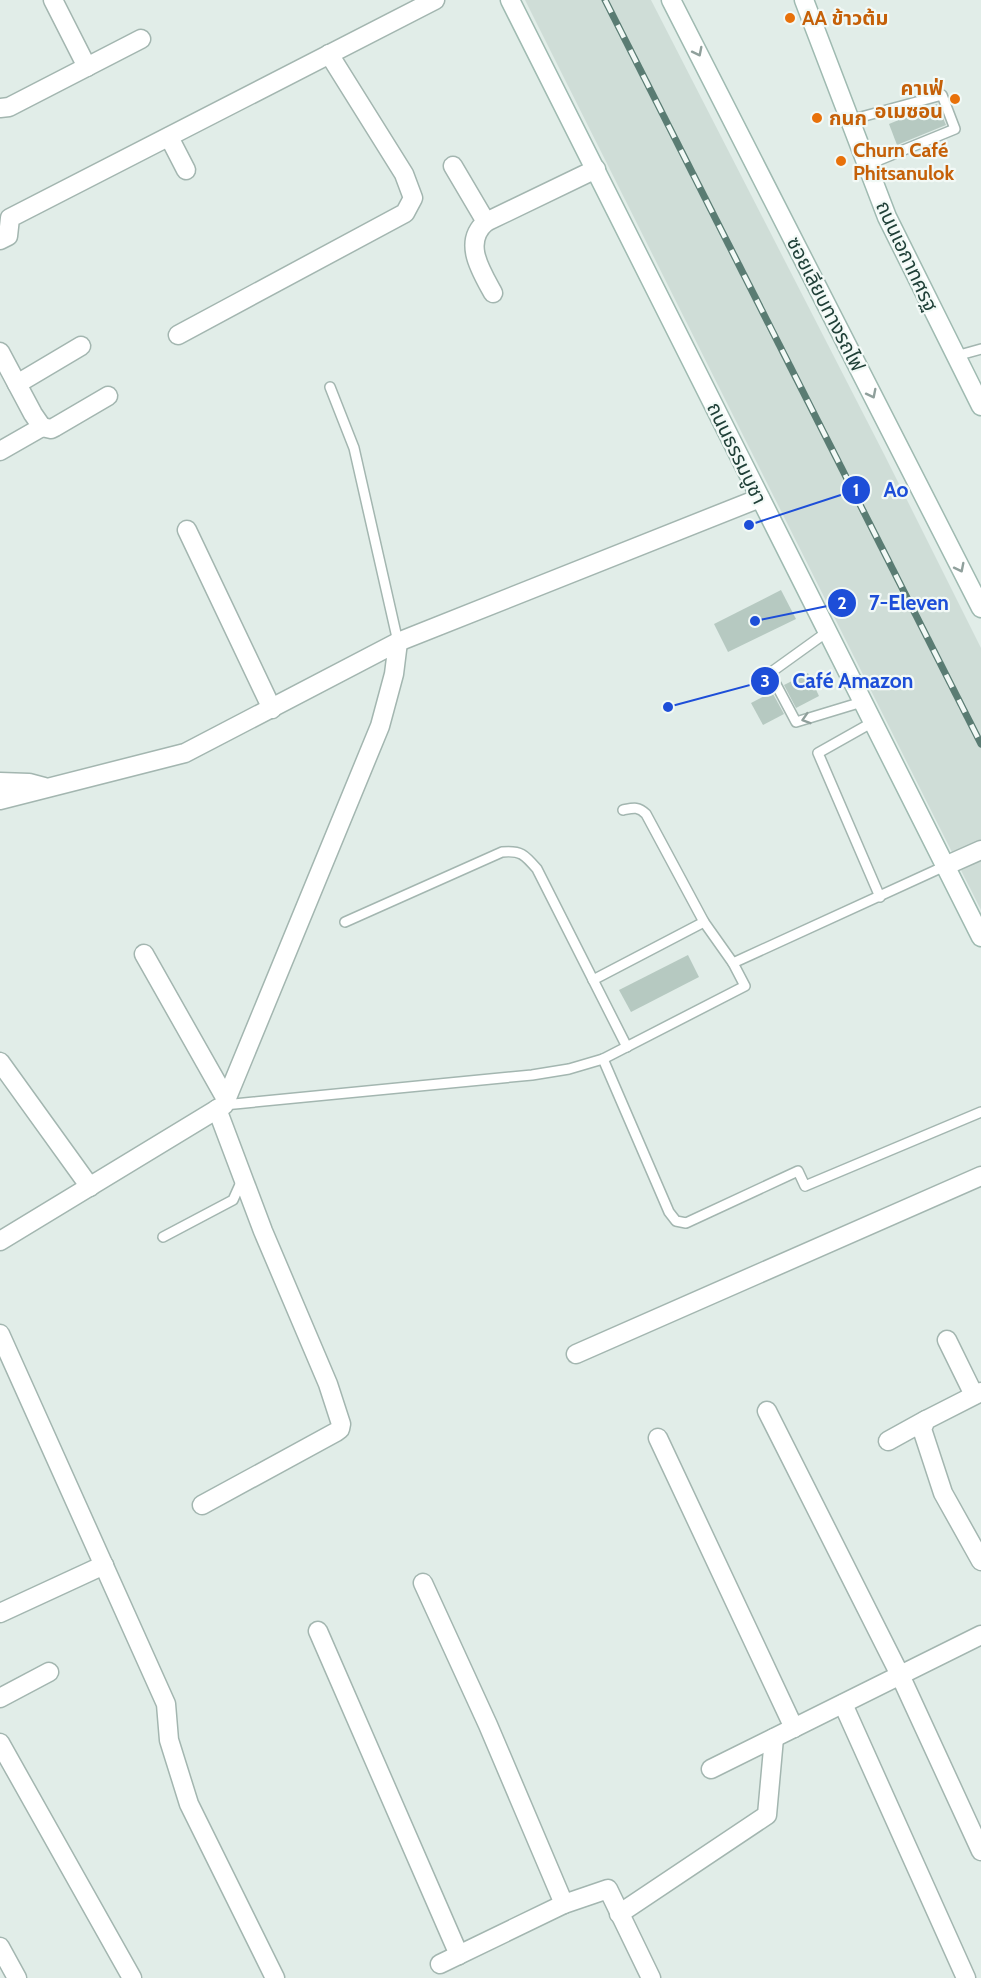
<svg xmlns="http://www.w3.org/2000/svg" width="981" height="1978" viewBox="0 0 981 1978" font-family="Cabin,'Noto Sans Thai',sans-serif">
	<rect width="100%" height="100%" fill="#e1ede8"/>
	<!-- built -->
	<polygon fill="#cfddd7" points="525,0 651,0 885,456 981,648 981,910"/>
	<!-- building -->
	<g fill="#b6c9c1">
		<polygon points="937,104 946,125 897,145 889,124"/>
		<polygon points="781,590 796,619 728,652 714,624"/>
		<polygon points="808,673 819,696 796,708 784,685"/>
		<polygon points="772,692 784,714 763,725 751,703"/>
		<polygon points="688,955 699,977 631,1012 619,990"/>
	</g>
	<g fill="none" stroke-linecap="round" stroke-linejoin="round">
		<!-- lane casing -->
		<g stroke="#a3b6b0" stroke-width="12">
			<g id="lane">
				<polyline points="850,120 942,95 955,129 867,165"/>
				<polyline points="956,356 981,349"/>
				<polyline points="330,387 354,448 398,642"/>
				<polyline points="827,632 770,673 796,722 862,702"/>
				<polyline points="873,722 818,753 880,897"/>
				<path d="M623,810C633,808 638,806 646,814L704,922L733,963"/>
				<path d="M345,922L502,852C521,850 525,855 537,869L627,1047"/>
				<polyline points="593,980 704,922"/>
				<polyline points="603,1059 669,1212 676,1221 686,1223 798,1171 805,1186 981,1112"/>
				<polyline points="224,1105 532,1075 569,1069 603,1059 745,986 733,963 945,866"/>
				<polyline points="163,1237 233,1200 242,1180"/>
			</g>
		</g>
		<!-- street casing -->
		<g stroke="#a3b6b0" stroke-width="21">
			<g id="street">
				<polyline points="53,0 87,67"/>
				<polyline points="0,108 9,107 141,39"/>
				<polyline points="169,137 186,170"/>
				<polyline points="453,166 486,222 596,169"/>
				<path d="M486,222C462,242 481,271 493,293"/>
				<polyline points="0,240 8,236 10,218 435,0"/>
				<polyline points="178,335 405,213 413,198 404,174 329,54"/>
				<polyline points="0,352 33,414 42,427 0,451"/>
				<polyline points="17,384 81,346"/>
				<polyline points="42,427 51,429 55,427 108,396"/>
				<polyline points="187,530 272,709"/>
				<polyline points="0,782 29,783 44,787"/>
				<polyline points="0,800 185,753 398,642 760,498"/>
				<polyline points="945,866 981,850"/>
				<polyline points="144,954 226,1099"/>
				<polyline points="0,1062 90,1187"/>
				<polyline points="0,1241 224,1105 380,726 394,674 398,642"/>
				<polyline points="0,1334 166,1704 169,1740 189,1804 275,1978"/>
				<polyline points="947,1340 974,1395"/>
				<polyline points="576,1354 981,1176"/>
				<polyline points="981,1392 926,1420 922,1429 943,1493 981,1561"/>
				<polyline points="767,1411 900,1675 981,1851"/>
				<polyline points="658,1438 794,1728"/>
				<polyline points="888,1441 926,1420"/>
				<polyline points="202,1505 336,1432 340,1429 341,1424 328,1384 263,1231 217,1109"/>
				<polyline points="423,1583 488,1725 564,1904"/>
				<polyline points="0,1613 104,1565"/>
				<polyline points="318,1631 459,1955"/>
				<polyline points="0,1698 49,1672"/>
				<polyline points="843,1704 966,1978"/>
				<polyline points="0,1743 132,1978"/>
				<polyline points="711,1769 981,1635"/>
				<polyline points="619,1914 767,1815 774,1738"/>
				<polyline points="0,1947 17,1978"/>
				<polyline points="440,1964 564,1904 608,1889 651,1978"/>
			</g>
		</g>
		<!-- secondary casing -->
		<g stroke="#9fbab1" stroke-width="21">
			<g id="secondary">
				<polyline points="510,0 981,937"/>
				<polyline points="671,0 981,608"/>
				<polyline points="804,0 887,217 981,406"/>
			</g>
		</g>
		<!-- lane -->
		<use href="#lane" stroke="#fff" stroke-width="9"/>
		<!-- street -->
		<use href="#street" stroke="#fff" stroke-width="18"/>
		<!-- secondary -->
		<use href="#secondary" stroke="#fff" stroke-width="18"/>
		<!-- rail casing -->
		<g stroke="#5a7c73" stroke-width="7">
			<polyline id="rail" points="605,0 981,744"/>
		</g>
		<!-- rail -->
		<use href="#rail" stroke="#f2f9f6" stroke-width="4.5" stroke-dasharray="14" stroke-linecap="butt"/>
	</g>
	<!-- one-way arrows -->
	<defs><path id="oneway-chevron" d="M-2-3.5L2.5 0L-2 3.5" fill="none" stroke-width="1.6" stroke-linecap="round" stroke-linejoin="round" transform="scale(1.5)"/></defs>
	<g stroke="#90a09c">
		<use href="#oneway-chevron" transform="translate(698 52) rotate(63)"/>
		<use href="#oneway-chevron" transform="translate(872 394) rotate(63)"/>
		<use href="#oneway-chevron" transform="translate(960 568) rotate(63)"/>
		<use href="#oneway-chevron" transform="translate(806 719) rotate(163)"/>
	</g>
	<!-- markers -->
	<g fill="#e8710a" stroke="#f2f9f6" stroke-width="2">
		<circle cx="790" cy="18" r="6"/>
		<circle cx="955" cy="99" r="6"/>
		<circle cx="817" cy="118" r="6"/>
		<circle cx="841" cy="161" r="6"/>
	</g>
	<g text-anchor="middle" stroke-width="4.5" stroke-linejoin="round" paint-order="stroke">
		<!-- food labels -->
		<g font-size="20" font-weight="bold" fill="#c56008" stroke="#f2f9f6" text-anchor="start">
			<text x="802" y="25">AA ข้าวต้ม</text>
			<text x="943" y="95" text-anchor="end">คาเฟ่<tspan x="943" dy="23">อเมซอน</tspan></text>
			<text x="829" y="125">กนก</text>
			<text x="853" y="157">Churn Café<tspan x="853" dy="23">Phitsanulok</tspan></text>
		</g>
		<!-- street labels -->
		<g font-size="20" fill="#204038" stroke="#f2f9f6">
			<text transform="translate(907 256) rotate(65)" y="7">ถนนเอกาทศรฐ</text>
			<text transform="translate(826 304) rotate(63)" y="7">ซอยเลียบทางรถไฟ</text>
			<text transform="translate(737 453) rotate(64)" y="7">ถนนธรรมบูชา</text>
		</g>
	</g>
	<!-- callouts -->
	<path fill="none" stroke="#1d4ed8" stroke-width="2" d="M749 525L856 490M755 621L842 603M668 707L765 681"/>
	<g fill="#1d4ed8" stroke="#f2f9f6" stroke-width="2">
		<circle cx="749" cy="525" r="6"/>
		<circle cx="755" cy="621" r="6"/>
		<circle cx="668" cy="707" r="6"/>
		<circle cx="856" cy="490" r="15"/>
		<circle cx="842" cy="603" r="15"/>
		<circle cx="765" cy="681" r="15"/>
	</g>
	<g font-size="18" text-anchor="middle" font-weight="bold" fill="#fff">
		<text x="856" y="496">1</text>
		<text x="842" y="609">2</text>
		<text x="765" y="687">3</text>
	</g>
	<g font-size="21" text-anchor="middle" font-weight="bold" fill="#1d4ed8" stroke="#f2f9f6" stroke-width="4.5" stroke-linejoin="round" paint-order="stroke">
		<text x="896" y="497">Ao</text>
		<text x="909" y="610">7-Eleven</text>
		<text x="853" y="688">Café Amazon</text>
	</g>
</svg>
